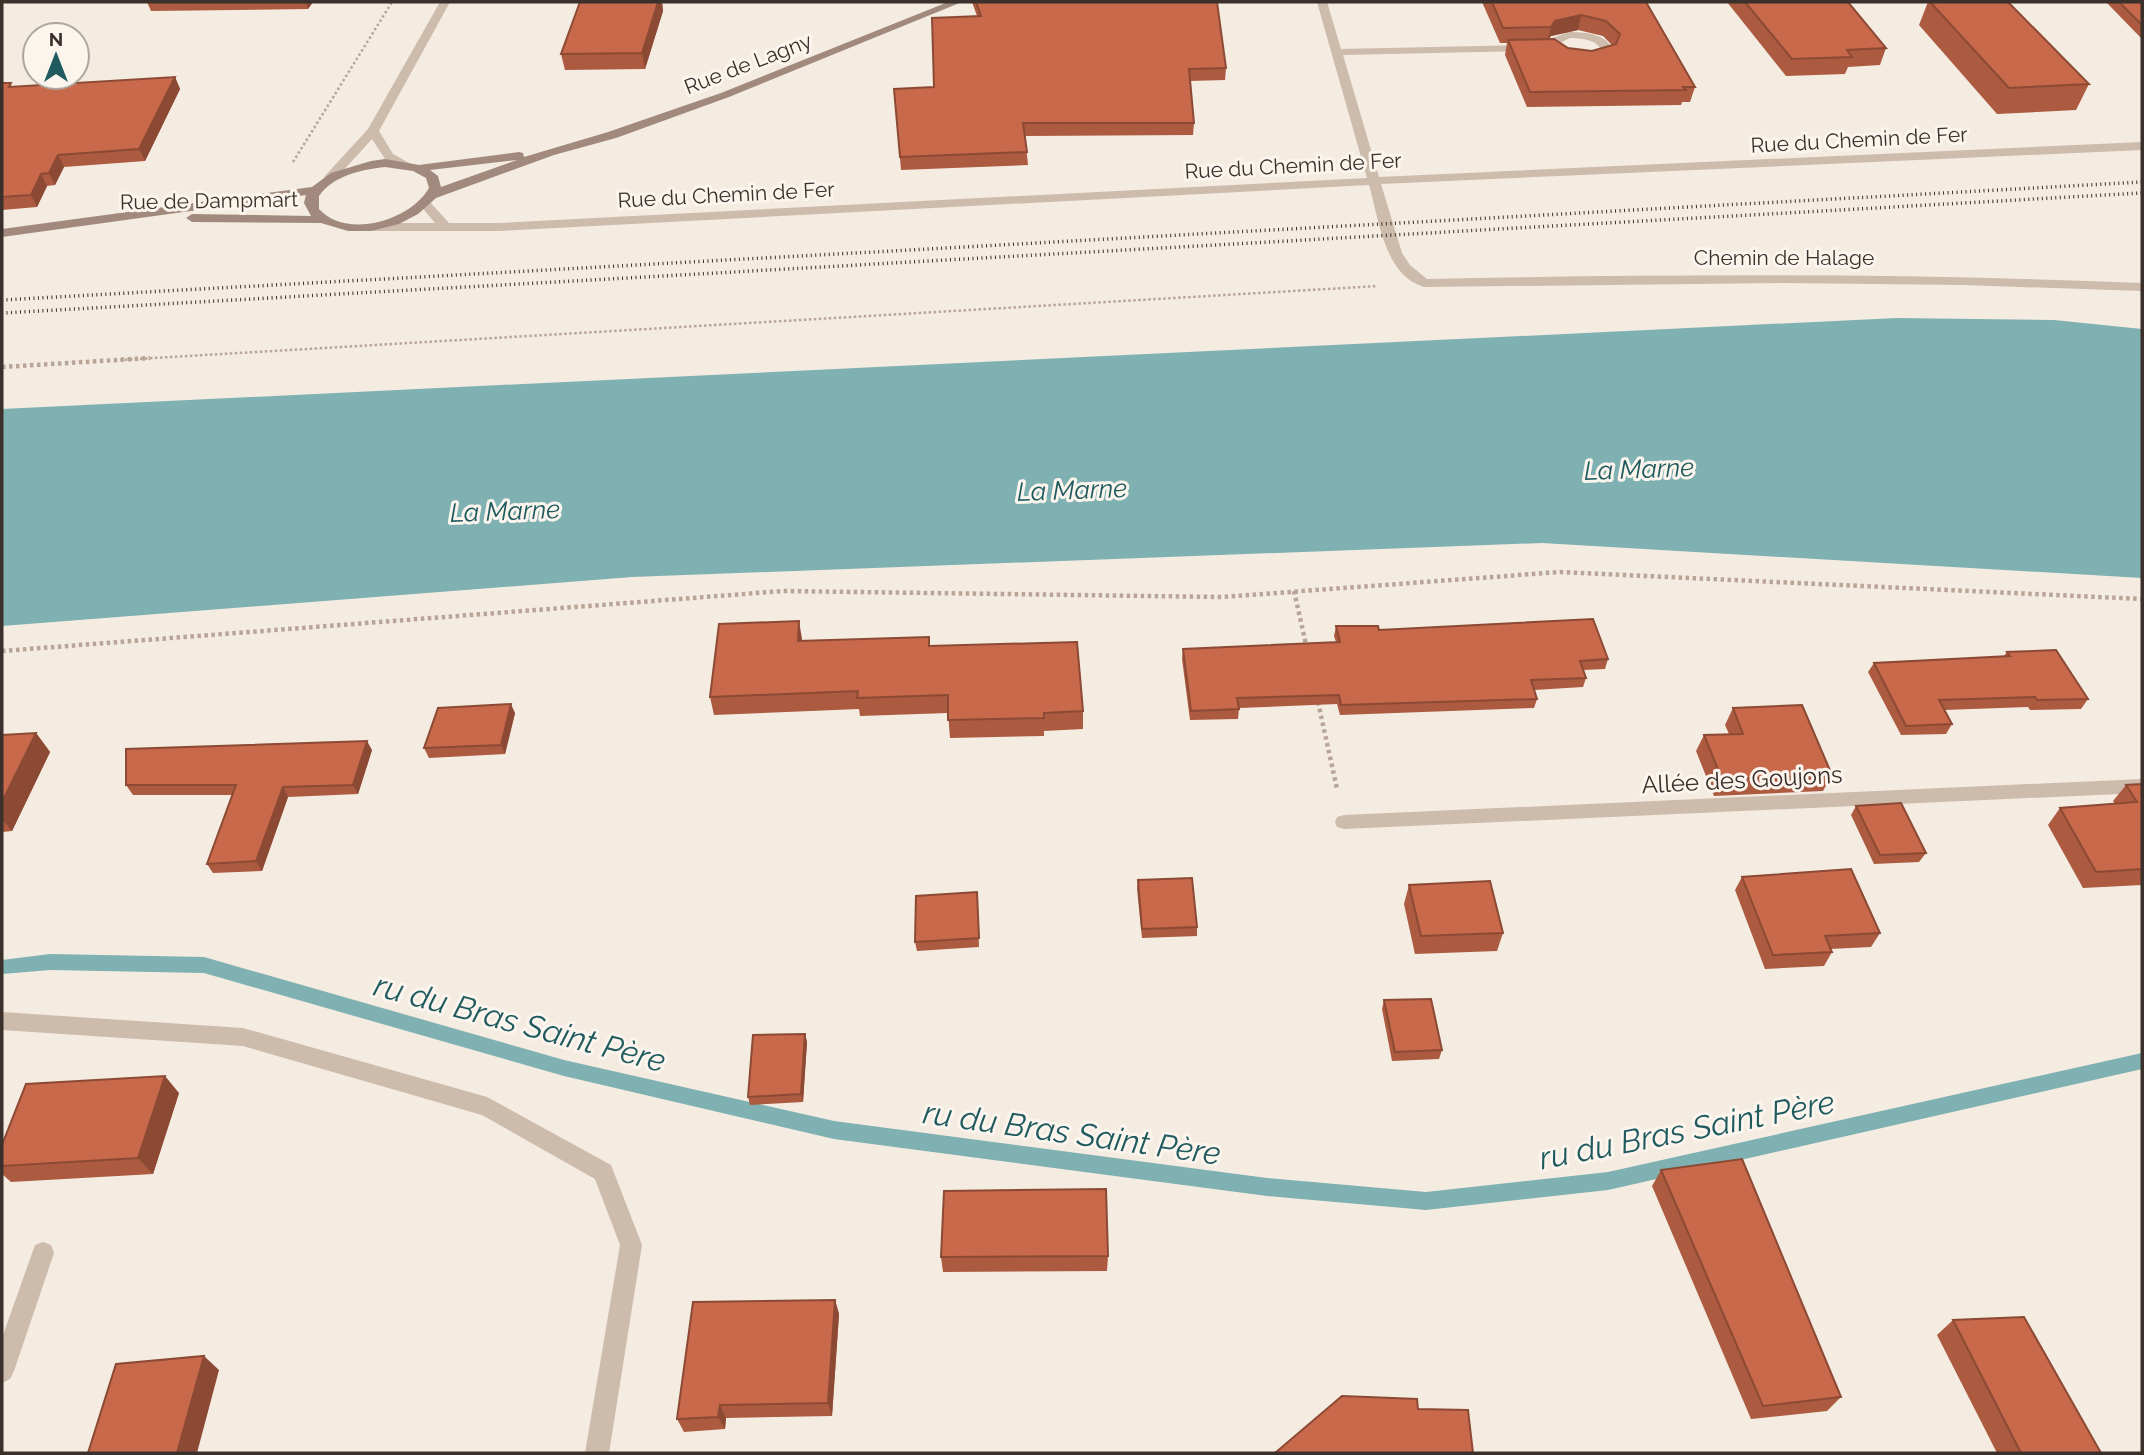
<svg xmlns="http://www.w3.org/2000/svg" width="2144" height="1455" viewBox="0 0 2144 1455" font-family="Raleway,sans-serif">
	<rect width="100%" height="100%" fill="#f4ebe1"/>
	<!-- water -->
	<polygon fill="#7fb0b2" points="1897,318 2054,320 2142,329 2142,578 1542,543 632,577 2,626 2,409"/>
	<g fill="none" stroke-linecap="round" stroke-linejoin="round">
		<!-- stream -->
		<polygon fill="#7fb0b2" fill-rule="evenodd" points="50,954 204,957 564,1060 834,1121 1267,1178 1426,1192 1608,1172 2142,1053 2142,1069 1608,1190 1426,1210 1267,1196 834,1139 564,1076 204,973 50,970 2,974 2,960"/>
		<!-- path-far1 -->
		<g stroke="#b9a596" stroke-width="2.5" stroke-dasharray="2.5 2.5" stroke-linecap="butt">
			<polyline points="293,162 392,2"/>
			<polyline points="120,360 1378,286"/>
		</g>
		<!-- path -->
		<g stroke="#b9a596" stroke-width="4.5" stroke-dasharray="3.5 3.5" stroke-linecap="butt">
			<polyline points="2,367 150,358"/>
			<polyline points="1294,591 1307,649"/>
			<polyline points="2,651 783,591 1222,597 1560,572 2142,599"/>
			<polyline points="1318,702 1337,789"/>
		</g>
		<!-- street -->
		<g fill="#cdbbac" fill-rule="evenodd">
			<polygon points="440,2 450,2 379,131 393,154 411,164 405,168 385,159 372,139 332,183 324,183 324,177 368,129"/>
			<path d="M1317,2H1327L1341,49L1529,45L1535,48L1529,51L1343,55L1379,177L2142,142V150L1381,184L1402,253L1410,265L1427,279C1666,274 1904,273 2142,283V291L1963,285L1783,283L1424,287C1384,275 1379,219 1369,185L499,231H373L367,227L373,223H435L420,205L426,201L430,202L449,223H499L1367,178Z"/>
			<path d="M1569,32C1586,32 1612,34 1613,55C1598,67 1574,66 1558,57L1548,43L1552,38ZM1570,38C1583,39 1599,39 1602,53C1587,60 1567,60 1560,43Z"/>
			<polygon points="2142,779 2142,793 1344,829 1337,827 1335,822 1337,817 1344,815"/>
			<polygon points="2,1012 243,1028 487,1097 611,1165 642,1245 609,1453 585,1453 620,1245 595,1179 482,1115 243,1046 2,1030"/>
			<polygon points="43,1242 51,1245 54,1253 14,1371 10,1379 2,1383 2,1338 35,1245"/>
		</g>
		<!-- secondary -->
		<path fill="#a18a7d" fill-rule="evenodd" d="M948,2H962L729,97L616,138L554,155L436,198L418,214L399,224L371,231H348L321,223L192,222L186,218L192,214L311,216L304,203L306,195L2,237V229L312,187L331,173L371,161L385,159L419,165L519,152L523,153L524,157L608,132L721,93ZM517,160L441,187L438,176L430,170ZM385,167L413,171L426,178L429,188C411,220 347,240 319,209V196C334,175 361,170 385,167Z"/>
		<!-- rail -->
		<g stroke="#3b302b" stroke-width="3.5" stroke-dasharray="1 3.5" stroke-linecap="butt">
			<polyline points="2,300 2142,182"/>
			<polyline points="2,313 2142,193"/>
		</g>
	</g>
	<!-- wall -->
	<g fill="#ac5a40" fill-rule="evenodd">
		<polygon points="147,2 313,2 308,9 151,11"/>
		<polygon points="580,2 662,2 663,11 645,69 565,70 561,54"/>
		<polygon points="972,2 1217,2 1226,68 1225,80 1190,81 1194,123 1193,135 1025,136 1028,165 901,170 894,89 934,87 977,16"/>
		<path d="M1482,2H1646L1695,87L1690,102H1682L1681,105L1527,107L1505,55L1507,43H1500ZM1578,30L1603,36L1612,45L1592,51L1568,48L1549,39L1551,36Z"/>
		<polygon points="1727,2 1848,2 1886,48 1880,65 1848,67 1845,74 1786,76"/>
		<polygon points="1928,2 2008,2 2089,84 2076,110 1997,114 1919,25"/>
		<polygon points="2108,2 2142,2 2142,39 2107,3"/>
		<polygon points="175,77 180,89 145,161 64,167 55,185 47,186 37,207 2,210 2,83 13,87"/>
		<polygon points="1336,626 1379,630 1608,659 1605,669 1583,670 1586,678 1583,687 1534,690 1537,699 1534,708 1340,715 1337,704 1239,708 1238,719 1190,720 1182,659 1183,649 1336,642 1334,636"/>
		<polygon points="802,641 930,646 1083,711 1083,729 1044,731 1044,736 950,738 948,713 860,716 859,709 714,715 710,697"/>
		<polygon points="2007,652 2088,699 2081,709 2030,710 2028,707 1944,710 1952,724 1946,734 1901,735 1868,672 1874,663 2004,656"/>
		<polygon points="1733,708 1832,775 1823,791 1714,796 1696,751 1704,735 1729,734 1725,725"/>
		<polygon points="515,713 505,754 429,758 424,748"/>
		<polygon points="36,733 50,752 12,831 2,832 2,735"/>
		<polygon points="372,750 358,794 288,797 262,871 213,873 207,864 233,795 133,795 126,785"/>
		<polygon points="2142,784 2142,885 2083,888 2048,825 2060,808 2115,804 2113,801 2126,785"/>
		<polygon points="1856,806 1926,853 1919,862 1874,864 1851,815"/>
		<polygon points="1742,877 1880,933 1871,947 1830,949 1832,952 1824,966 1765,969 1735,890"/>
		<polygon points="1138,880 1197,927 1197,936 1142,938 1137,889"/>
		<polygon points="1409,885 1503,933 1497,951 1415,954 1404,904"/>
		<polygon points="977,892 979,947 917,951 915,942"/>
		<polygon points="1384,1000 1442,1050 1439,1059 1392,1061 1382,1009"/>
		<polygon points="805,1034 807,1042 803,1102 750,1105 748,1097"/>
		<polygon points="179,1093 153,1174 11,1182 2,1174 2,1145"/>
		<polygon points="1661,1170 1841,1397 1827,1411 1751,1419 1652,1186"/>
		<polygon points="1108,1256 1107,1271 943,1272 941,1257"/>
		<polygon points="835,1300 839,1314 832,1416 726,1418 725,1429 684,1432 677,1419"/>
		<polygon points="1953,1320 2101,1453 1997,1453 1937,1335"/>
	</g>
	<!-- shaded-wall -->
	<g fill="#8c4a34">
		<polygon points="306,2 313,2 308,9"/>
		<polygon points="658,2 662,2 663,11 645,69 642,53"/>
		<polygon points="1581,15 1578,30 1551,36 1547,42 1551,27 1555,21"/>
		<polygon points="175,77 180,89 145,161 139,149"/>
		<polygon points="58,155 64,167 55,185 49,173"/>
		<polygon points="41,174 47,186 37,207 31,195"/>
		<polygon points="799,621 802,639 801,659 798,641"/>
		<polygon points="511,704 515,713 505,754 501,745"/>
		<polygon points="36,733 50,752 12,831 2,819 2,802"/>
		<polygon points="367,741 372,750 358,794 353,785"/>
		<polygon points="283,787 288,797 262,871 256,861"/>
		<polygon points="805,1034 807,1042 803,1102 801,1094"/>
		<polygon points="165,1076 179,1093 153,1174 138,1158"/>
		<polygon points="835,1300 839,1314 832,1416 828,1403"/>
		<polygon points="204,1356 219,1370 197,1453 177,1453"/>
		<polygon points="720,1405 726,1418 725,1429 718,1417"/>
	</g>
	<!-- building -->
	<g fill="#c8694b" stroke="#8c4a34" stroke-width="2">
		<polygon points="580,2 658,2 642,53 561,54"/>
		<polygon points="976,2 1217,2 1226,68 1189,69 1194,123 1023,123 1027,152 900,157 894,89 934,87 932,18 981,16"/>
		<polygon points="1492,2 1646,2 1695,87 1683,87 1686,90 1530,92 1508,40 1554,39 1568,48 1592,51 1616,44 1620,34 1606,21 1581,15 1555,21 1551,27 1503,28"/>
		<polygon points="1745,2 1848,2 1886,48 1847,50 1852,57 1792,59"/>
		<polygon points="1930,2 2008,2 2089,84 2009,88"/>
		<polygon points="2119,2 2142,2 2142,25"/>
		<polygon points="175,77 139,149 58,155 49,173 41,174 31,195 2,197 2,83 11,83 9,87"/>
		<polygon points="1593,619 1608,659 1580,661 1586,678 1531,680 1537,699 1341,705 1339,695 1237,698 1239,709 1191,711 1183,649 1340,642 1336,626 1378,626 1379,630"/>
		<polygon points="799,621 798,641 929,637 929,646 1077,642 1083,711 1044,713 1044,718 948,720 948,695 857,698 858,691 710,697 719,624"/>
		<polygon points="2056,650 2088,699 2037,700 2035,697 1939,700 1952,724 1906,726 1874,663 2010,656 2007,652"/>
		<polygon points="511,704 501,745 424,748 438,708"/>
		<polygon points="1802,705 1832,775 1722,779 1704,735 1743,734 1733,708"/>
		<polygon points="36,733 2,802 2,735"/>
		<polygon points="367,741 353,785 283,787 256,861 207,864 236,785 126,785 126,749"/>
		<polygon points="2142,784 2142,869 2096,872 2060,808 2137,802 2126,785"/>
		<polygon points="1901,803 1926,853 1880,855 1856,806"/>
		<polygon points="1851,869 1880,933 1825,936 1832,952 1773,955 1742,877"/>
		<polygon points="1192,878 1197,927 1142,929 1138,880"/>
		<polygon points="1490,881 1503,933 1421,936 1409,885"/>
		<polygon points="977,892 979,938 915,942 916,896"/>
		<polygon points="1431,999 1442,1050 1395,1052 1384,1000"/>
		<polygon points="805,1034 801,1094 748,1097 753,1035"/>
		<polygon points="165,1076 138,1158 2,1166 2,1145 26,1084"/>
		<polygon points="1742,1159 1841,1397 1763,1406 1661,1170"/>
		<polygon points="1106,1189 1108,1256 941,1257 944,1191"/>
		<polygon points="835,1300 828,1403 720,1405 718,1417 677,1419 693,1302"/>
		<polygon points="2024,1317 2101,1453 2021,1453 1953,1320"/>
		<polygon points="204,1356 177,1453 88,1453 116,1364"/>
		<polygon points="1342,1396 1417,1399 1418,1409 1468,1410 1473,1453 1275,1453"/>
	</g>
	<g text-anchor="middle" stroke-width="6" stroke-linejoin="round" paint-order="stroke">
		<!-- far-street labels -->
		<g font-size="21" fill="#3b302b" stroke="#fbf5ee">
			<text transform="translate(748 64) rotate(-21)" y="7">Rue de Lagny</text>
			<text transform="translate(1859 140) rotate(-3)" y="7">Rue du Chemin de Fer</text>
			<text transform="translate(1293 166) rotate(-3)" y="7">Rue du Chemin de Fer</text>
			<text transform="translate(726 195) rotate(-3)" y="7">Rue du Chemin de Fer</text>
			<text transform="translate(209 201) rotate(-1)" y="7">Rue de Dampmart</text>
			<text x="1784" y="265">Chemin de Halage</text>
		</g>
		<!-- street labels -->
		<g font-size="24" fill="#3b302b" stroke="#fbf5ee">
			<text transform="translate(1742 780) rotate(-3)" y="8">Allée des Goujons</text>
		</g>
		<!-- water labels -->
		<g font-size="26" font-style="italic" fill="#1f5a5e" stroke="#fbf5ee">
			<text transform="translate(1639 469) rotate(-2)" y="9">La Marne</text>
			<text transform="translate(1072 490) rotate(-2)" y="9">La Marne</text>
			<text transform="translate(505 511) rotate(-2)" y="9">La Marne</text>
		</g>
		<!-- near-water labels -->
		<g font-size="32" font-style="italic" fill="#1f5a5e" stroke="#fbf5ee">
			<text transform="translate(520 1023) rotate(15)" y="11">ru du Bras Saint Père</text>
			<text transform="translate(1687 1130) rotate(-11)" y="11">ru du Bras Saint Père</text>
			<text transform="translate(1072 1133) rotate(8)" y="11">ru du Bras Saint Père</text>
		</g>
	</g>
	<!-- border -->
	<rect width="2144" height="1455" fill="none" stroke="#3b302b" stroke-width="7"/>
	<!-- north arrow -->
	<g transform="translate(56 56)"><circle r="33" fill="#fbf5ee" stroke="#aea6a0" stroke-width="2"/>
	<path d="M0-5L12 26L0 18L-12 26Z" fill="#1f5a5e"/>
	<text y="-10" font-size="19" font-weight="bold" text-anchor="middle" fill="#3b302b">N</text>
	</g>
</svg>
